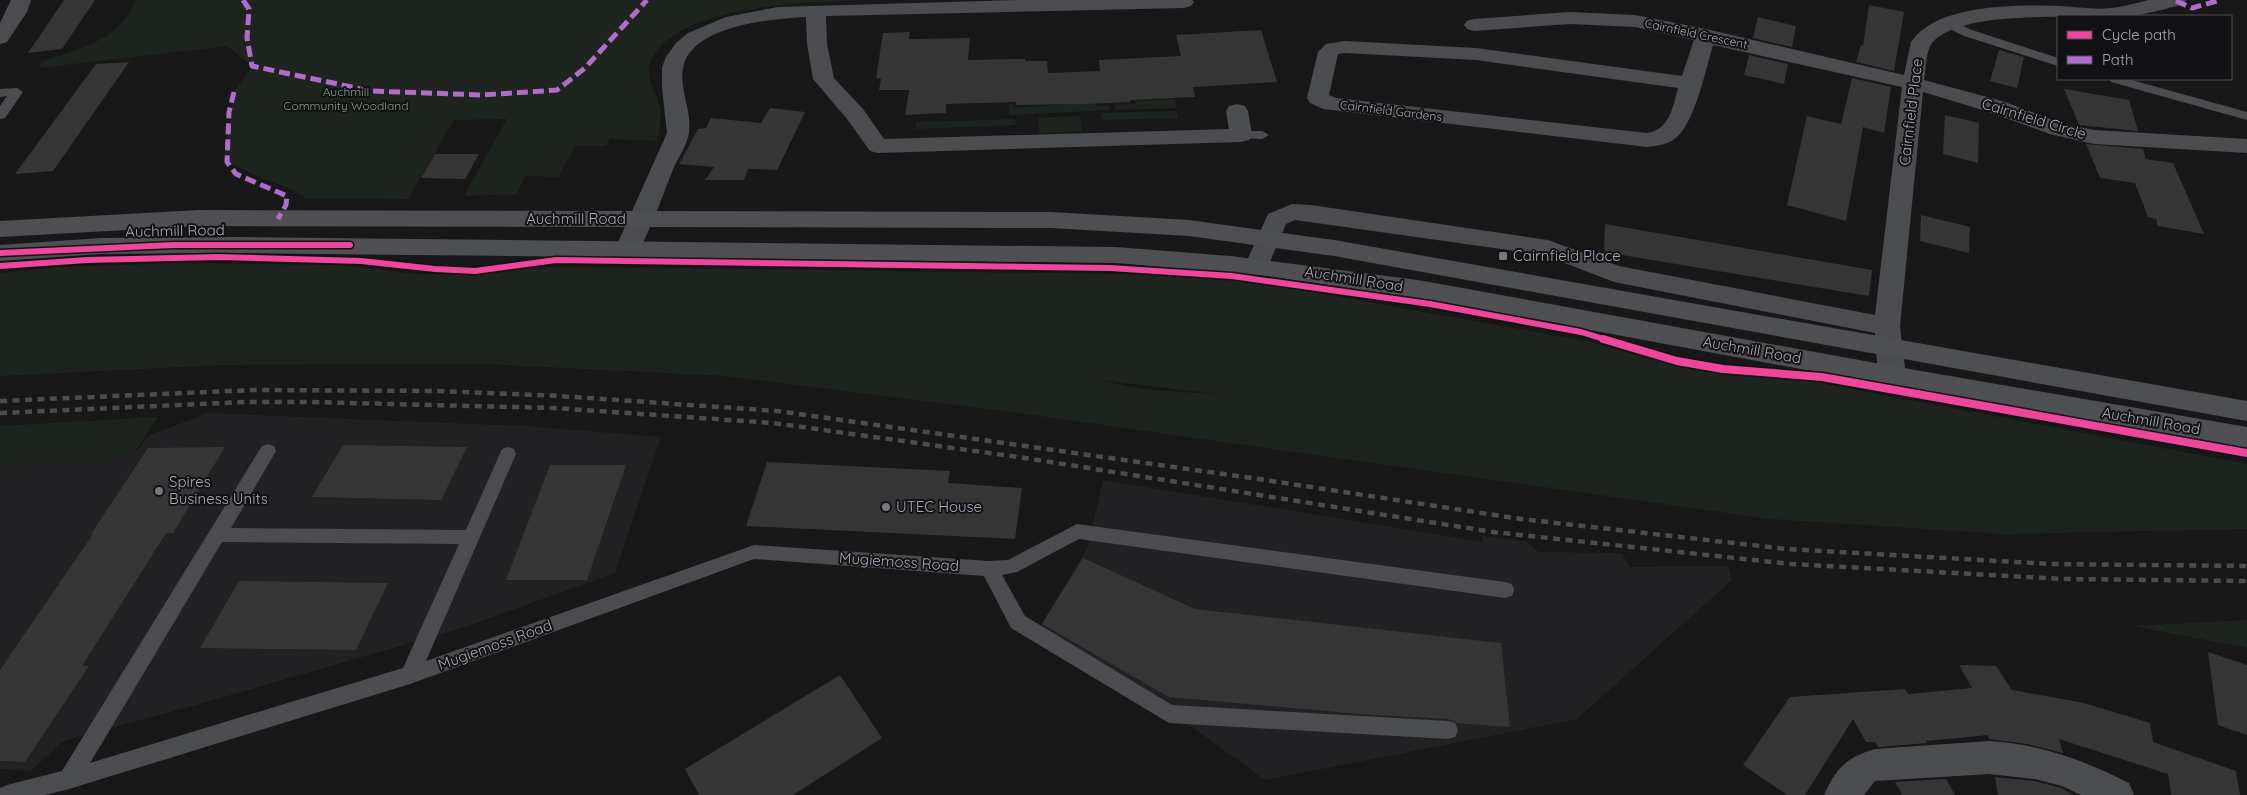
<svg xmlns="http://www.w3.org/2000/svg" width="2247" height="795" viewBox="0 0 2247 795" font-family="Quicksand,sans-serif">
	<rect width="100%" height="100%" fill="#171717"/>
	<!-- built -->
	<g fill="#212123">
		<polygon points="208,413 524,426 661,437 615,573 462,628 207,702 63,741 31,771 0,769 0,466 131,458 148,436"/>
		<polygon points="1103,480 1482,542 1482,536 1525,541 1539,552 1622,553 1630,567 1728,566 1732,580 1577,719 1265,780 1188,724 1036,637 1044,627 1041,625 1088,547"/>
	</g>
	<!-- green -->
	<g fill="#1d241e" fill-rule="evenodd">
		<path d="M136,0H893C830,1 679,0 651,60C644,80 656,89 660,107C662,118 659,129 657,141L610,139L606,146H575L558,177L525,176L517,194L464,196L507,119L454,120L408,199L306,198L287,187L266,180L227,162L225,153L234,92L252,66L227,46L38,68L42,61C69,53 106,43 124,20C129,14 132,6 136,0Z"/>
		<polygon points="1175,99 1176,108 1115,110 1115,105 1135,104 1136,101"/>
		<polygon points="1096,102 1097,106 1110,105 1110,110 1009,115 1009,104 1013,104 1013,108"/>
		<polygon points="1177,111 1178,118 1101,120 1101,113"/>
		<polygon points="1080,116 1082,131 1039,133 1038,118"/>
		<polygon points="1015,119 1016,125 915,129 916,122"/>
		<path d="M182,263L338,265L416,274L472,275L551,267L1131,274L1222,279L1307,291L1591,342L1639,356L1720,374L1815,382L2247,464V529L2005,534L1770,519L1012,412L726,376L485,364L220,365L0,376V273L62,267ZM1100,380L1225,395L1141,389Z"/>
		<polygon points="158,417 131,458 0,466 0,426"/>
		<polygon points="2247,620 2247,648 2134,626"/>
	</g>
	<!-- building -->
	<g fill="#353536">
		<polygon points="64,0 95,0 62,49 28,53"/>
		<polygon points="1869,5 1904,12 1894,71 1856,62 1861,45 1863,46"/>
		<polygon points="1758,17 1796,26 1792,47 1753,38"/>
		<polygon points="1261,30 1277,82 1193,87 1195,97 1130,100 1130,102 1083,104 1016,105 1016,102 946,104 946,113 905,115 909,90 879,90 881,79 876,78 883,33 910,32 909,39 970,38 968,60 1025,59 1025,61 1047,61 1048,73 1100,71 1099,60 1181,56 1176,35"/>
		<polygon points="1999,50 2024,57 2017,88 1990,81"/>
		<polygon points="1749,55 1788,64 1784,84 1744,75"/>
		<polygon points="129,62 53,171 15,174 96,64"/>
		<polygon points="1852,78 1891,87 1884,133 1863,127 1846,221 1787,205 1807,116 1841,124"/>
		<polygon points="2064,89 2129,100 2138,131 2079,125"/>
		<polygon points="770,108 805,112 777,170 748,169 744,180 705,180 714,167 679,164 698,129 706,128 711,118 761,123"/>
		<polygon points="1945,115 1979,123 1978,163 1943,154"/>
		<polygon points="2086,144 2143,149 2146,159 2173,163 2204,234 2158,226 2156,219 2148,217 2135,183 2100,178"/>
		<polygon points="435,154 479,154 465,179 421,178"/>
		<polygon points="1921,215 1970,227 1969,253 1920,241"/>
		<polygon points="1605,224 1872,270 1869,296 1604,252"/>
		<polygon points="343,445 467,447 441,500 312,497"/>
		<polygon points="225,447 173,533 166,533 82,666 89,666 25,762 0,761 0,670 93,534 91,534 148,448"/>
		<polygon points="767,462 950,471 948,483 1022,488 1015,539 746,526"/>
		<polygon points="550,465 626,465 587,580 506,580"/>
		<polygon points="1083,558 1195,609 1501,643 1510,727 1457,723 1448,719 1359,714 1169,697 1042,624"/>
		<polygon points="239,581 323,582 388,583 356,650 200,648"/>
		<polygon points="2208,652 2247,665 2247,735 2218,725"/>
		<polygon points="1959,665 1996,666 2012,690 2084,703 2150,723 2153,742 2236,771 2240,795 2171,795 2168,774 2059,739 2063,753 2027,744 1989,739 1988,735 1926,741 1927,743 1878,747 1875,742 1866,742 1853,719 1805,795 1787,795 1743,765 1790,697 1905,689 1908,694 1972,688"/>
		<polygon points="840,675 882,738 793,795 699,795 685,769"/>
		<polygon points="1995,777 2035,781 2061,788 2074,795 1998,795"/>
		<polygon points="1946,779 1955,795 1902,795 1895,782"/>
	</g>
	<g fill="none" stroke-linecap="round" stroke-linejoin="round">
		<!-- lane -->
		<g fill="#4b4c50" fill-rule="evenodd">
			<polygon points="1947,19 1972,30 2058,58 2058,66 1964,36 1943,26 1943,20"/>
			<polygon points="2109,79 2128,79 2247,112 2247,120 2111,82"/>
			<polygon points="17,88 23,92 5,118 0,119 0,106 7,96 0,97 0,89"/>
			<polygon points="1241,131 1262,131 1269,135 1262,139 1236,138 1234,135"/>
			<path d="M268,444L274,446L276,451L231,528L466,530L502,449L508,447L514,449L516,454L426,661L754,545L989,561L1008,560L1077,524L1505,582L1512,584L1514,590L1512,596L1505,598L1079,539L1017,572L1002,575L1025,616L1172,705L1448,721L1455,723L1458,730L1455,737L1448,739L1169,723L1011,628L984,576L754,559L410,684L69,789L45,795H0V788L7,785L62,771L262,446ZM222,542L459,544L403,668L90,763Z"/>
		</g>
		<!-- street -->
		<g fill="#4b4c50" fill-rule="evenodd">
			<polygon points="11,0 31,0 27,12 7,42 0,44 0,23"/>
			<path d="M1020,0H1192L1194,2L1191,6L1184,8L826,16L827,44L834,78L863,109L884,139L1229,129L1226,111L1229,106L1237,104L1245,106L1248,111L1252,135L1249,140L1241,142L878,153L870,151L847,119L813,79L807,44L806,17C772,19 691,25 683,68C679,89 692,111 689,132C688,143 679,157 674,167C662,196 652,228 636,255L627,257L618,255L615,249L667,133L662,88V67L666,57L676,43L688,33L726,17L778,7Z"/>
			<path d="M2148,0H2186L2183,4C2165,9 2145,15 2127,16C2082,20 1962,7 1932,43C1926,50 1926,70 1924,80L2002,101L2064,124L2094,130L2247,139V153L2094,144L2050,134L1986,111L1923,92L1900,326L1906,376L1902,383L1892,386L1882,383L1878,376L1875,333L1614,282L1544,255L1295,220L1286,224L1266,271L1257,273L1248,271L1245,265L1268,214L1292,204L1311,205L1548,240L1619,266L1875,315L1902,87L1713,45C1706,68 1694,128 1673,140C1665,145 1656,146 1647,147L1323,109L1310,103L1307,98L1318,52L1326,44L1345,41L1476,48L1682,76L1694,40L1635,27L1570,24L1474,31L1467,29L1464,25L1467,21L1474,19L1570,12L1635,15L1706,29L1904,75L1911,42C1938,3 2018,5 2061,6C2077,7 2095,10 2111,8C2123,7 2136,3 2148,0ZM1345,53L1476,60L1678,88C1673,106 1670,130 1647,133L1336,98L1329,95L1338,54Z"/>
			<path d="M1989,741C2041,744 2083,760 2129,783L2134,795H2081L2062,786L2035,779L1989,774L1875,781L1864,795H1824C1836,768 1847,757 1875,749Z"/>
		</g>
		<!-- primary -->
		<g fill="#4d4f52" fill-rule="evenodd">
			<polygon points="199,210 1051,212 1189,220 1334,240 2247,401 2247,421 1334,256 1189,236 1051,228 199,226 0,237 0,221"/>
			<polygon points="240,237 1116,247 1230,256 1418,280 1892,366 2247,427 2247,449 1892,386 1418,298 1267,276 1116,263 240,253 101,254 0,261 0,245 101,238"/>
		</g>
		<!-- rail -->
		<g stroke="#4b4c4f" stroke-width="4.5" stroke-dasharray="7 5.5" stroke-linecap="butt">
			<polyline points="0,401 253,390 438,391 560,396 777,411 1265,480 1521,519 1787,549 2051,564 2247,566"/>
			<polyline points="0,413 245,402 310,402 554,408 773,423 1025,458 1493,532 1791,564 2063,579 2247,581"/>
		</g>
		<!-- quiet -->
		<g stroke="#b06ccc" stroke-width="5" stroke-dasharray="11 5" stroke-linecap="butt">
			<polyline points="243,0 249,9 247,38 252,66 371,91 483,95 557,90 585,68 647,0"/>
			<polyline points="2176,1 2192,8 2221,0"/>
			<polyline points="234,92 229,112 227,162 236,174 287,196 286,205 278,219"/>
		</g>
		<!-- cycleway-far1 casing -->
		<g stroke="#111113" stroke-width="9">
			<g id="cycleway-far1">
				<polyline points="0,253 173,245 350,245"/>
				<polyline points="0,266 87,260 218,257 361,261 435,269 475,271 556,260 1110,268 1232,276 1430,304 1581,332 1607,340"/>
			</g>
		</g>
		<!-- cycleway casing -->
		<g stroke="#111113" stroke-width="11">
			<polyline id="cycleway" points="1603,339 1677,361 1723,369 1822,377 2247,453"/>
		</g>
		<!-- cycleway-far1 -->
		<use href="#cycleway-far1" stroke="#ed469a" stroke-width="6"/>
		<!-- cycleway -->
		<use href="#cycleway" stroke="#ed469a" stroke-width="8"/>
	</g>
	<!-- markers -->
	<g fill="#757880" stroke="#111113" stroke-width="2">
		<rect x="1498" y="251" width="10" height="10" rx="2.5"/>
		<circle cx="159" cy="491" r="5"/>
		<circle cx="886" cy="507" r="5"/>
	</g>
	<g text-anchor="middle" stroke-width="4" stroke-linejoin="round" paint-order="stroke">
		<!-- far-street labels -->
		<g font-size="12" fill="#a8adb8" stroke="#111113">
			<text transform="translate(1696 34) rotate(12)" y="4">Cairnfield Crescent</text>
			<text transform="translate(1391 111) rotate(7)" y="4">Cairnfield Gardens</text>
		</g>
		<!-- far-park labels -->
		<g font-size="12" fill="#7fa381" stroke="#111113">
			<text x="346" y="96">Auchmill<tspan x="346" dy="14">Community Woodland</tspan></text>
		</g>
		<!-- street labels -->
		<g font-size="15" fill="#a8adb8" stroke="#111113">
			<text transform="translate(1911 112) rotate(-83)" y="5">Cairnfield Place</text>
			<text transform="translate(2034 119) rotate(17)" y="5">Cairnfield Circle</text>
			<text x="576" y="224">Auchmill Road</text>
			<text transform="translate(175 231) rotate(-1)" y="5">Auchmill Road</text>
			<text transform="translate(1354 279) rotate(9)" y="5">Auchmill Road</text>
			<text transform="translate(1752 350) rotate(10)" y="5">Auchmill Road</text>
			<text transform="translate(2151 421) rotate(10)" y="5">Auchmill Road</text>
			<text transform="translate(899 562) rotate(4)" y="5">Mugiemoss Road</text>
			<text transform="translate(495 645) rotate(-20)" y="5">Mugiemoss Road</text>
		</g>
		<!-- poi labels -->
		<g font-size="15" fill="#a8adb8" stroke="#111113" text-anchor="start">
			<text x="1513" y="261">Cairnfield Place</text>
			<text x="169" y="487">Spires<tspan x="169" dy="17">Business Units</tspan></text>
			<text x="896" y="512">UTEC House</text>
		</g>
	</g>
	<!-- legend -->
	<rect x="2057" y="15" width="175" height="65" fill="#111113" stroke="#4d4f55"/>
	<rect x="2067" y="31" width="25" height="8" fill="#ed469a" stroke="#4d4f55"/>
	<text x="2102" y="40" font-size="15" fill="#a8adb8">Cycle path</text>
	<rect x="2067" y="56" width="25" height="8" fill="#b06ccc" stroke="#4d4f55"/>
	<text x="2102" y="65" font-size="15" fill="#a8adb8">Path</text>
</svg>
